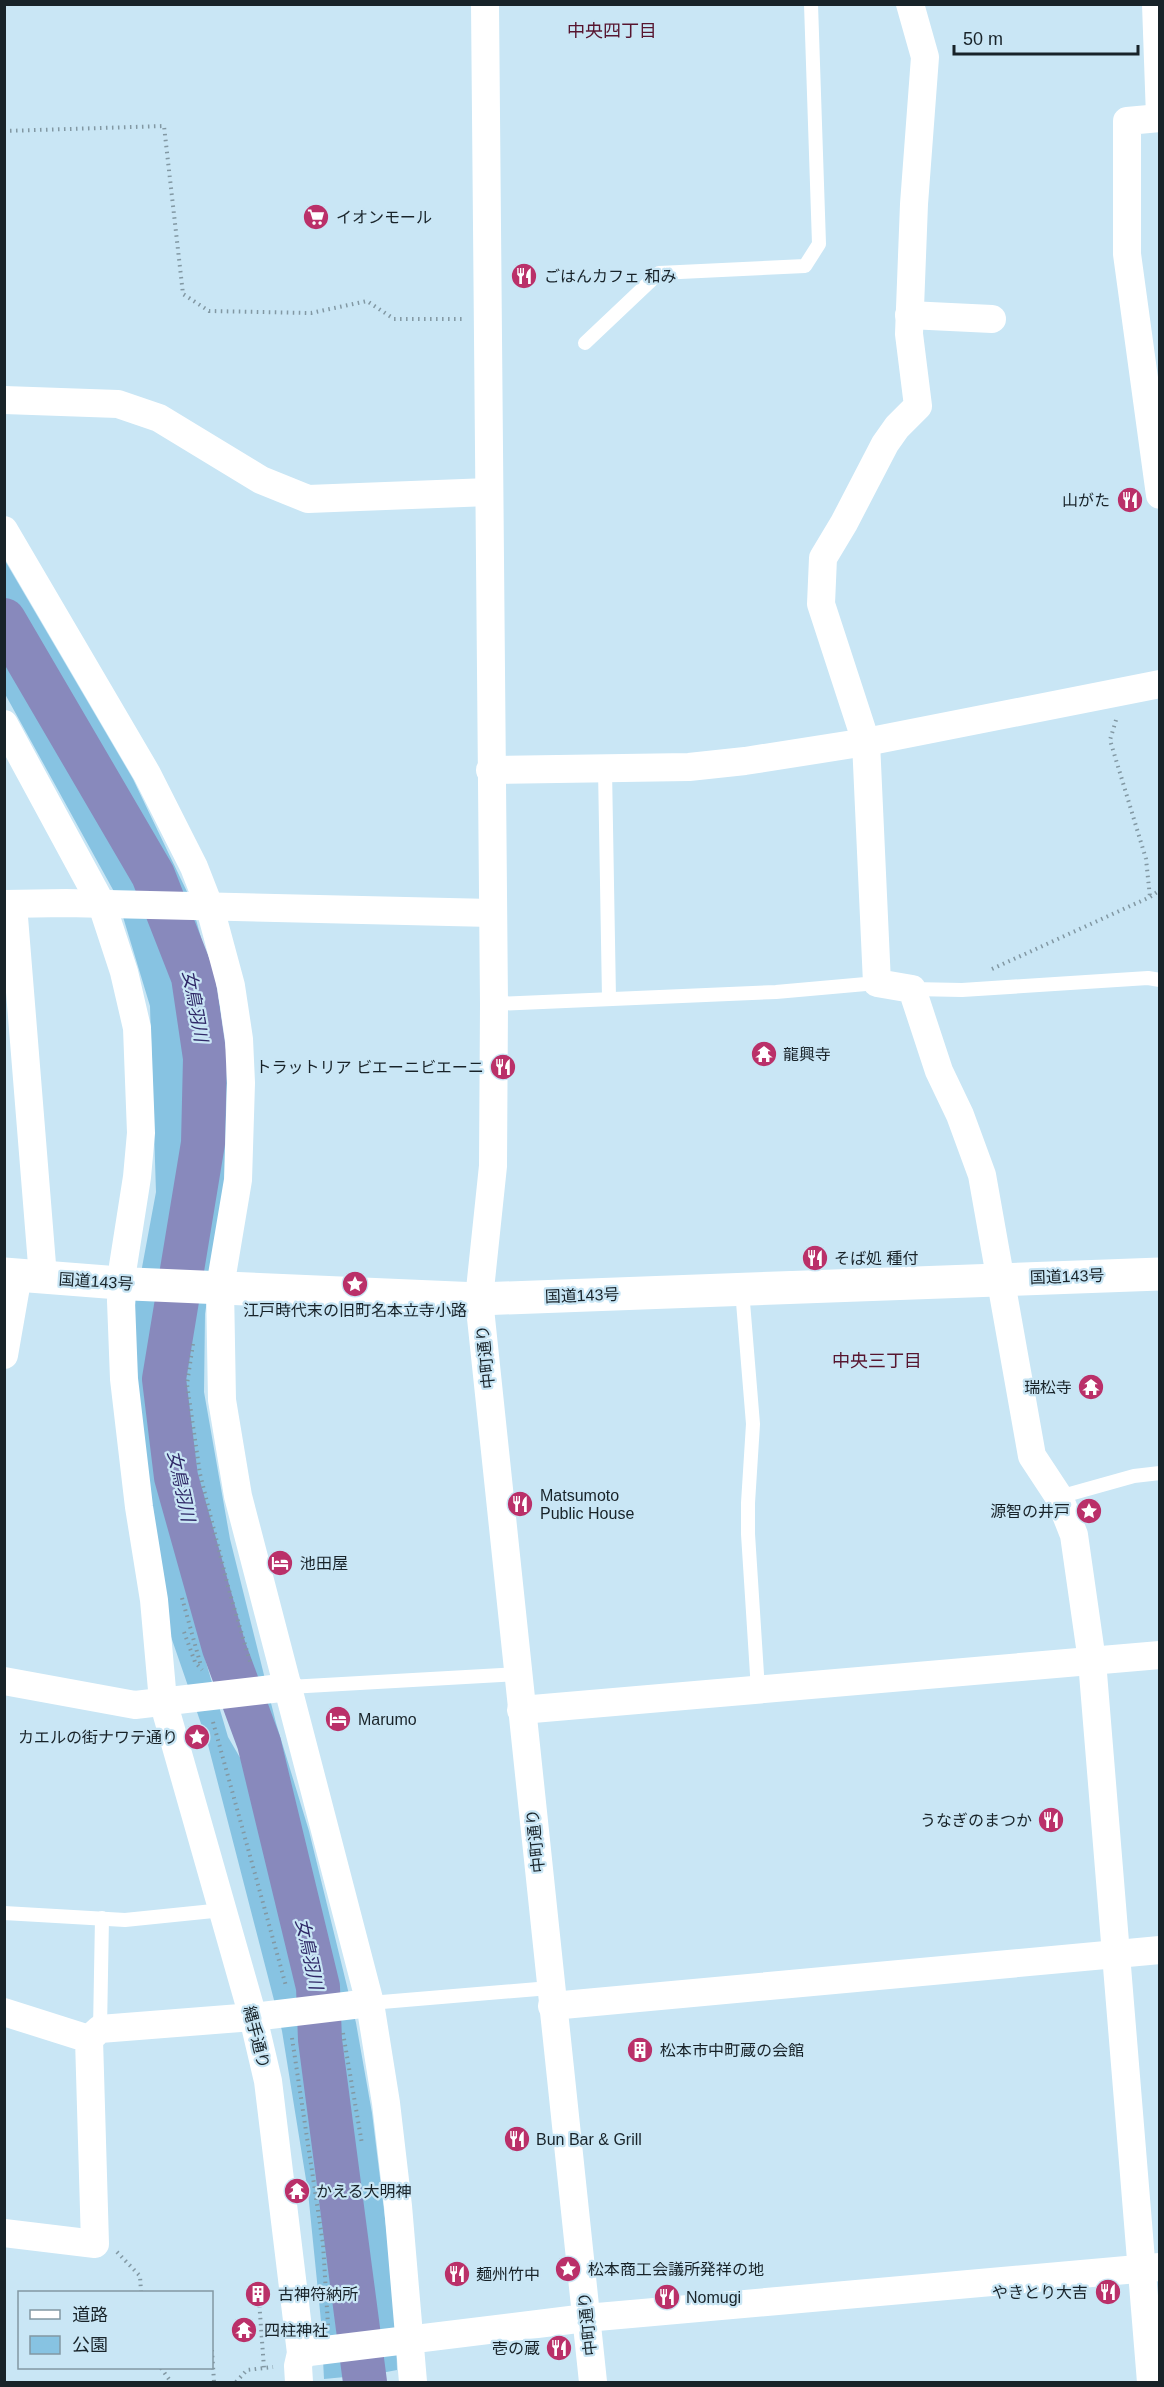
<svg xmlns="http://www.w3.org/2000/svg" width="1164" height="2387" viewBox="0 0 1164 2387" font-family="Arial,'Noto Sans JP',sans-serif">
	<rect width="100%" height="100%" fill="#c9e6f5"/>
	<!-- green -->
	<g fill="#87c3e2">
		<polygon points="4,559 133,779 190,898 220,1006 227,1081 225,1181 205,1314 204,1392 230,1539 276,1723 309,1831 356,2023 372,2113 395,2299 397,2370 376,2374 364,2332 325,2039 323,1990 295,1863 262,1728 231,1648 185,1476 173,1381 190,1313 192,1274 211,1147 211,1059 199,974 182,929 129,824 5,610"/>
		<polygon points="4,637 165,916 190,998 198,1069 195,1142 173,1245 158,1293 152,1416 203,1652 228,1737 253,1780 279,1856 304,1999 302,2030 334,2243 336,2328 345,2377 324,2379 321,2321 308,2192 282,2031 207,1741 169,1631 148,1523 133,1316 156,1192 150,1006 117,897 5,694"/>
	</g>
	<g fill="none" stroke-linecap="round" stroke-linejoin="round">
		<!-- river -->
		<polyline stroke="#8889bc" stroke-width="44" points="4,620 153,875 193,977 205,1058 203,1143 164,1379 176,1477 224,1648 259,1743 318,1987 320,2040 365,2382"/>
		<!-- path -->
		<g stroke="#8298a3" stroke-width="4" stroke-dasharray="1.5 4.5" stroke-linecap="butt">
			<polyline points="4,131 164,126 183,294 209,311 311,313 367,301 394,319 463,319"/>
			<polyline points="1116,720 1110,740 1146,859 1150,897"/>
			<polyline points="992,969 1150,897 1160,890"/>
			<polyline points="193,1344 187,1384 200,1474 229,1590 251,1665"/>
			<polyline points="182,1598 201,1666"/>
			<polyline points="184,1632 195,1662 202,1670"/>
			<polyline points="213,1722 286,1986"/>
			<polyline points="343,2033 362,2144"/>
			<polyline points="292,2038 323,2244 328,2325"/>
			<polyline points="117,2252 140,2276 141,2292"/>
			<polyline points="259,2300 264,2368"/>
			<polyline points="212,2350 214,2382"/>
			<polyline points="161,2368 171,2382"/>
			<polyline points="236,2382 247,2370 273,2367"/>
		</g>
		<!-- lane -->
		<g stroke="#fff" stroke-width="14">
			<polyline points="585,343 659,273 805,266 819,244 811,4"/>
			<polyline points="605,769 609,998"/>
			<polyline points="912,989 962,990 1148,978 1160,980"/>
			<polyline points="494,1004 776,992 877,983"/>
			<polyline points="742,1290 753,1424 748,1503 748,1534 758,1690"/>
			<polyline points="1059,1497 1134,1476 1160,1473"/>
			<polyline points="289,1687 518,1674"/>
			<polyline points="4,1913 125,1920 223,1910"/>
			<polyline points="370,2003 550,1988"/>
			<polyline points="100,2029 102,1918"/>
		</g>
		<!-- street -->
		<g stroke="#fff" stroke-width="28">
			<polyline points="485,4 494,1004 493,1166 479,1299 593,2382"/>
			<polyline points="910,4 925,57 914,204 909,334 918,406 897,427 885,444 844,523 823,558 821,604 866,742 877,983 912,989 939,1071 960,1115 982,1175 1032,1456 1059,1497 1074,1535 1092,1661 1151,2382"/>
			<polyline points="1156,4 1160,117"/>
			<polyline points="1160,118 1127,121 1127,254 1160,495"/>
			<polyline points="909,315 992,319"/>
			<polyline points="4,400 118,404 159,418 261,480 308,499 489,492"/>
			<polyline points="4,530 147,774 194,867 210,908 231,986 239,1039 241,1083 238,1180 220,1287 222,1400 238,1496 370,2003 386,2103 398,2206 413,2382"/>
			<polyline points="4,724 102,905 124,972 137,1028 141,1133 137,1177 123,1266 121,1301 124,1379 139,1507 154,1600 163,1701 253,2017 268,2081 301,2353 298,2366 299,2382"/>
			<polyline points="490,770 689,767 745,761 866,742 1160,684"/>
			<polyline points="4,904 66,903 492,913"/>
			<polyline points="13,905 43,1277"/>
			<polyline points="4,1355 18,1275"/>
			<polyline points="4,1681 135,1705 289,1687"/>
			<polyline points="521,1710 1160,1655"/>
			<polyline points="552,2006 1160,1950"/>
			<polyline points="4,2012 89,2039 95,2244 4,2233"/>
			<polyline points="89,2039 100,2029 253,2017 370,2003"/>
			<polyline points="301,2353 586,2318 1160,2267"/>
		</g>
		<!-- highway -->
		<polyline stroke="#fff" stroke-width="33" points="4,1274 132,1284 479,1299 1160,1274"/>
	</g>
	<!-- icons -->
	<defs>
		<g id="supermarket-disc" transform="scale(1.35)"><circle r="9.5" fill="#ba3069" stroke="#c9e6f5"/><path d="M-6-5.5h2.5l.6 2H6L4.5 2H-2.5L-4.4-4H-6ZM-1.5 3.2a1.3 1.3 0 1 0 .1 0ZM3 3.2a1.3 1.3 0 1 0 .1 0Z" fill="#fff"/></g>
		<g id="restaurant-disc" transform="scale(1.35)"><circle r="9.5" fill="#ba3069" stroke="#c9e6f5"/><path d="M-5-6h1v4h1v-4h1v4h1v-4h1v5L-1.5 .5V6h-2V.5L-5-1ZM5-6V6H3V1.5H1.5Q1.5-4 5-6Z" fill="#fff"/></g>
		<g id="temple-disc" transform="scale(1.35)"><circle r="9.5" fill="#ba3069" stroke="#c9e6f5"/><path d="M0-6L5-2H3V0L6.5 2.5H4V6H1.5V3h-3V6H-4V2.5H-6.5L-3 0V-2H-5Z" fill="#fff"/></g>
		<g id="sight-disc" transform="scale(1.35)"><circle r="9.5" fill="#ba3069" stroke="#c9e6f5"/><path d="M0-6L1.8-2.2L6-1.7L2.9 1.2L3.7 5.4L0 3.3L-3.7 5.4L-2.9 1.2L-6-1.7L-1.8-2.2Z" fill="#fff"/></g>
		<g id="hotel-disc" transform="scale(1.35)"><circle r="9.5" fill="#ba3069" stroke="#c9e6f5"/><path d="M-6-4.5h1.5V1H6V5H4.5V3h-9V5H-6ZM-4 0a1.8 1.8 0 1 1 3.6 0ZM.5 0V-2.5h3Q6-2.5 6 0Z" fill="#fff"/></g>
		<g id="building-disc" transform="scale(1.35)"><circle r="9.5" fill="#ba3069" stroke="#c9e6f5"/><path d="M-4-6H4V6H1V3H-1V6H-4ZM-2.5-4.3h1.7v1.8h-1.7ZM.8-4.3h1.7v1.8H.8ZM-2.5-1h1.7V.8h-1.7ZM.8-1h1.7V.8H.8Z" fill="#fff"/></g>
	</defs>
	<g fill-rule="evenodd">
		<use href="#supermarket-disc" x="316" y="217"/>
		<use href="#restaurant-disc" x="524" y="276"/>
		<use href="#restaurant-disc" x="1130" y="500"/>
		<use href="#temple-disc" x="764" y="1054"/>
		<use href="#restaurant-disc" x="503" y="1067"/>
		<use href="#restaurant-disc" x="815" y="1258"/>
		<use href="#sight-disc" x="355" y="1284"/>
		<use href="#temple-disc" x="1091" y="1387"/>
		<use href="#restaurant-disc" x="520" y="1504"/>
		<use href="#sight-disc" x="1089" y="1511"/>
		<use href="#hotel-disc" x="280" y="1563"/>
		<use href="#hotel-disc" x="338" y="1719"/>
		<use href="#sight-disc" x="197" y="1737"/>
		<use href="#restaurant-disc" x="1051" y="1820"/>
		<use href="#building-disc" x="640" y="2050"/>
		<use href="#restaurant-disc" x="517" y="2139"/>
		<use href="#temple-disc" x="297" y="2191"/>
		<use href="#sight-disc" x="568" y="2269"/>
		<use href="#restaurant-disc" x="457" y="2274"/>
		<use href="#restaurant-disc" x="1108" y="2292"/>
		<use href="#building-disc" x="258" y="2294"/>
		<use href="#restaurant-disc" x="667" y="2297"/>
		<use href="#temple-disc" x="244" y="2330"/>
		<use href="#restaurant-disc" x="559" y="2348"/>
	</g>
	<g text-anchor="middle" stroke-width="4.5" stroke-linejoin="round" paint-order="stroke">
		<!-- poi labels -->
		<g font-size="16" fill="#182329" stroke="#c9e6f5" text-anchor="start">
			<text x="336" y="223">イオンモール</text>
			<text x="544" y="282">ごはんカフェ 和み</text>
			<text x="1110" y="506" text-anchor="end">山がた</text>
			<text x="783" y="1060">龍興寺</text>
			<text x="484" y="1073" text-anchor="end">トラットリア ビエーニビエーニ</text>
			<text x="834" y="1264">そば処 種付</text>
			<text x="355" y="1316" text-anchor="middle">江戸時代末の旧町名本立寺小路</text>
			<text x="1072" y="1393" text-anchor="end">瑞松寺</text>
			<text x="540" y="1501">Matsumoto<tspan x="540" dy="18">Public House</tspan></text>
			<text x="1070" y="1517" text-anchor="end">源智の井戸</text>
			<text x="300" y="1569">池田屋</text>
			<text x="358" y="1725">Marumo</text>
			<text x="178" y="1743" text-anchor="end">カエルの街ナワテ通り</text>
			<text x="1032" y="1826" text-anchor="end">うなぎのまつか</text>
			<text x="660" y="2056">松本市中町蔵の会館</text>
			<text x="536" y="2145">Bun Bar &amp; Grill</text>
			<text x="316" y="2197">かえる大明神</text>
			<text x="588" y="2275">松本商工会議所発祥の地</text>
			<text x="476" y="2280">麺州竹中</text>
			<text x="1088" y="2298" text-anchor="end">やきとり大吉</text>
			<text x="278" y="2300">古神符納所</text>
			<text x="686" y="2303">Nomugi</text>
			<text x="264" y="2336">四柱神社</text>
			<text x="540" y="2354" text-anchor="end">壱の蔵</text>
		</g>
		<!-- street labels -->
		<g font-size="16" fill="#182329" stroke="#c9e6f5">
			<text transform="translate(1067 1276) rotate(-2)" y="6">国道143号</text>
			<text transform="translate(96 1281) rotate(4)" y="6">国道143号</text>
			<text transform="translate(582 1295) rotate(-2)" y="6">国道143号</text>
			<text transform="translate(485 1357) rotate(-96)" y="6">中町通り</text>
			<text transform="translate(535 1841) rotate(-96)" y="6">中町通り</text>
			<text transform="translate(257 2037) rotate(76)" y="6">縄手通り</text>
			<text transform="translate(587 2324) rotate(-96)" y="6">中町通り</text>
		</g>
		<!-- neighbourhood labels -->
		<g font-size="18" fill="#57152f" stroke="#c9e6f5">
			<text x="612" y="37">中央四丁目</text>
			<text x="877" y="1367">中央三丁目</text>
		</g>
		<!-- water labels -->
		<g font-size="18" font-style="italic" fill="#2f2867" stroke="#c9e6f5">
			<text transform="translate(195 1006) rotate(80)" y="6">女鳥羽川</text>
			<text transform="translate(181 1486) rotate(78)" y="6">女鳥羽川</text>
			<text transform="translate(309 1954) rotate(78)" y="6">女鳥羽川</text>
		</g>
	</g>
	<!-- border -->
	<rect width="1164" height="2387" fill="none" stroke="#182329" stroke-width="12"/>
	<!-- legend -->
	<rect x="18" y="2291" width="195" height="78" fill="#c9e6f5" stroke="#8298a3" stroke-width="1.5"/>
	<rect x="30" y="2310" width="30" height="9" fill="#ffffff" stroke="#8298a3" stroke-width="1.5"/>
	<text x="72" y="2321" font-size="18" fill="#182329">道路</text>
	<rect x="30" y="2336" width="30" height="18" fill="#87c3e2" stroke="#8298a3" stroke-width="1.5"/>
	<text x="72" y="2351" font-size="18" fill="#182329">公園</text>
	<!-- scale -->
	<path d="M954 45v9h184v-9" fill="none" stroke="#182329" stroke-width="3"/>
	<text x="963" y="45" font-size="18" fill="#182329" stroke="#c9e6f5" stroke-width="4.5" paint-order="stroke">50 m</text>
</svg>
